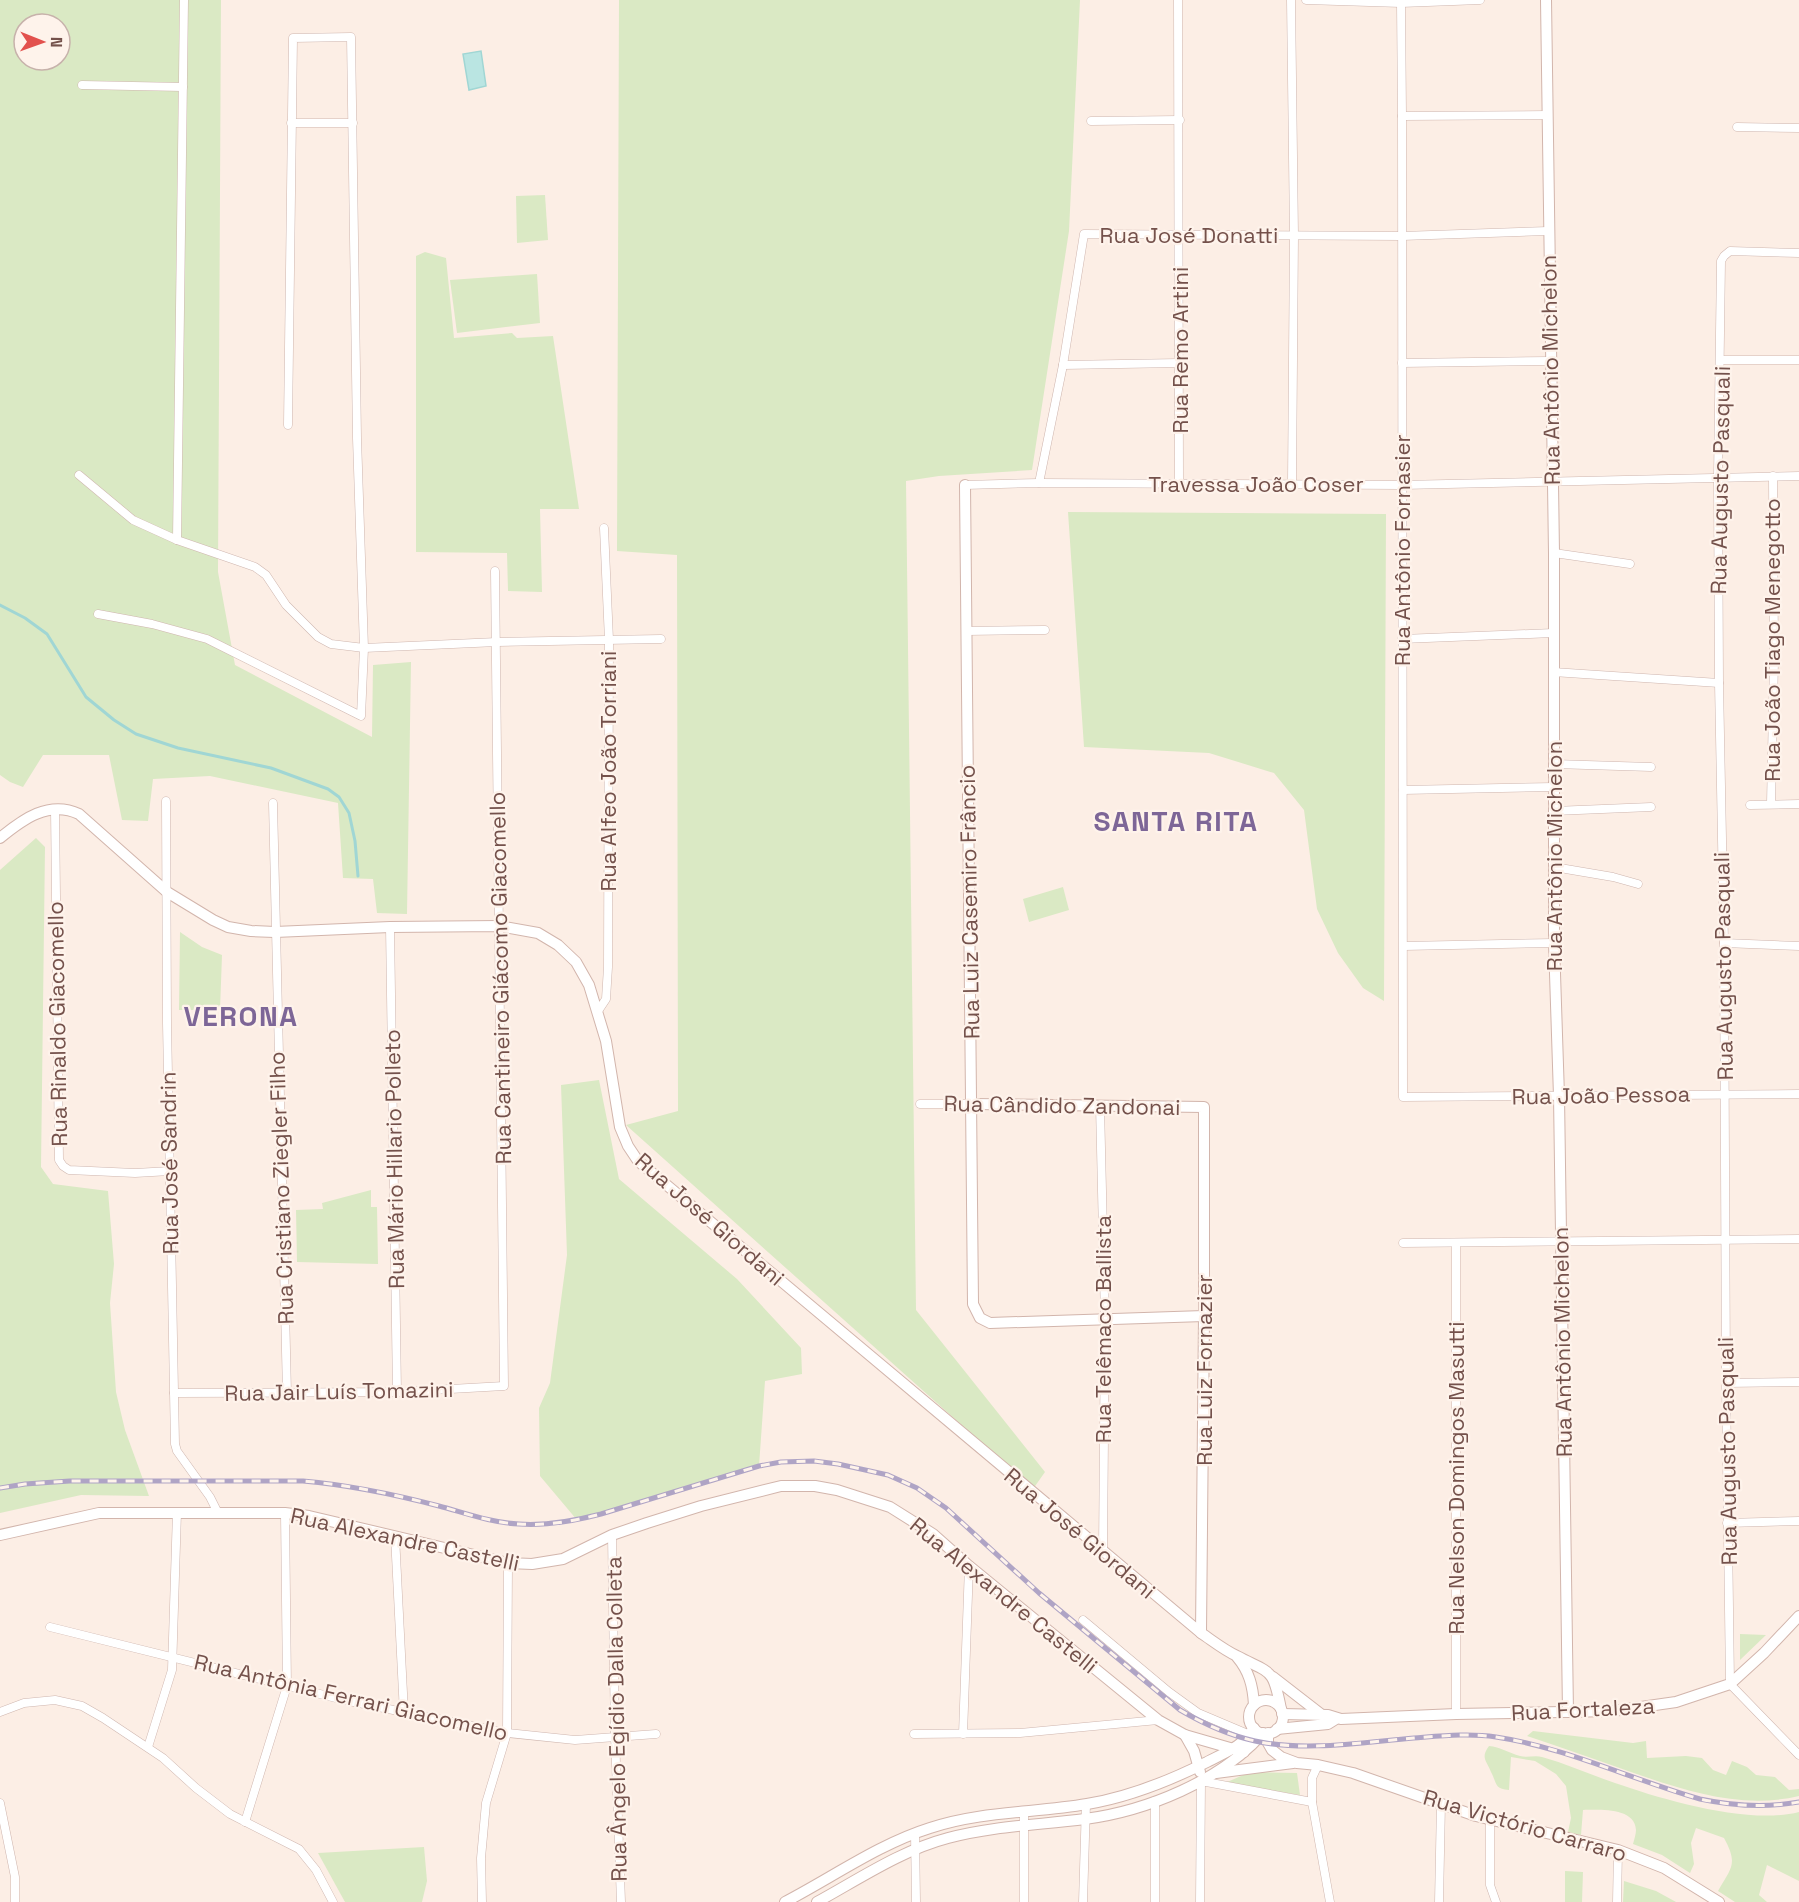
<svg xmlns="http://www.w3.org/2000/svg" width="1799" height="1902" viewBox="0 0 1799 1902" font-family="'Space Grotesk',sans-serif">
	<rect width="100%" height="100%" fill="#fceee5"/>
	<!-- green -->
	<g fill="#dae9c4" fill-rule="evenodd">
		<path d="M0,0H221L218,572L235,665L372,737L373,665L411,662L407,914L377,913L373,879L343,878L338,803L210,776L153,779L148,821L122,820L109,755H43L23,787L10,782L0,775ZM24,24H60V60H24Z"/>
		<polygon points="619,0 1080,0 1069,231 1032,470 939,476 906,481 916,1310 1045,1472 1033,1489 626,1125 678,1111 677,555 617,551"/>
		<polygon points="545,195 548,240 517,243 516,196"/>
		<polygon points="425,252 446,258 454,338 512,333 517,338 553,336 579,509 540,509 542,592 508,591 507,553 416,552 416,256"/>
		<polygon points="537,274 540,323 457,333 450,280"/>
		<polygon points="1068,512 1386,514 1384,1001 1363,988 1338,953 1317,909 1304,810 1274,773 1209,753 1084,747"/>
		<polygon points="36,838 45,847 41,1167 53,1184 108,1191 114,1264 110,1303 116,1392 125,1430 149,1496 81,1495 0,1513 0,870"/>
		<polygon points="1063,887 1069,910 1029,922 1023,899"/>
		<polygon points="180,932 202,947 222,955 220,1010 179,1010"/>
		<polygon points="599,1080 619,1179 737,1279 801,1348 802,1374 765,1381 759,1466 577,1520 540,1476 539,1408 550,1383 567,1255 561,1085"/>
		<polygon points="371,1190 371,1207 377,1207 378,1264 297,1262 296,1210 323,1209 322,1203"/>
		<polygon points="1740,1634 1766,1635 1740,1660"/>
		<path d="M1533,1731L1633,1743L1646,1741L1647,1758L1686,1756L1702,1758L1713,1770L1726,1775L1732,1761L1747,1767L1756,1775L1775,1777L1789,1790L1799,1789V1796C1740,1810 1683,1790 1628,1771C1594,1759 1561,1747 1527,1736Z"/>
		<path d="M1489,1746C1500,1747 1509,1753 1520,1756C1527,1758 1535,1755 1542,1757C1567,1764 1591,1775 1615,1783C1664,1800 1749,1825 1799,1812V1881L1767,1865L1759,1895L1767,1902H1735L1718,1891C1732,1867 1738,1864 1724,1838L1696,1828L1691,1843L1694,1864L1690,1873L1662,1855L1633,1844C1634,1840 1636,1834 1636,1830C1635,1807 1598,1810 1583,1810L1581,1835L1568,1832L1571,1818L1566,1786L1556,1774L1535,1761L1511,1757L1509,1790C1494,1789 1497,1783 1491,1772C1487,1761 1480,1758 1489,1746Z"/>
		<polygon points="1250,1772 1297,1773 1300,1795 1225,1783"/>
		<polygon points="424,1847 427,1881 422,1902 345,1902 318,1853"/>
		<polygon points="1565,1871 1583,1872 1582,1902 1565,1902"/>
		<polygon points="1624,1881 1656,1891 1676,1902 1623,1902"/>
	</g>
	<!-- water -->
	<polygon fill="#bae5e2" stroke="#a0d6d4" stroke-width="1.5" points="481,51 486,86 469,90 463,54"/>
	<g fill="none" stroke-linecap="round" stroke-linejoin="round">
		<!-- stream -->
		<polyline stroke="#a0d6d4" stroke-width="3" points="0,605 25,618 47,634 86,697 114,720 136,734 178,748 271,768 328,789 339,797 349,813 355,841 358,876"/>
		<!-- street casing -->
		<g stroke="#cfb6af" stroke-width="9">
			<g id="street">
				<polyline points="1178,0 1179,483"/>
				<polyline points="1291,0 1294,235 1292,484"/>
				<polyline points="1306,0 1401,3 1480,0"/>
				<polyline points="1401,3 1402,116 1403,1097 1799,1094"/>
				<polyline points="82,85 183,87"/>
				<polyline points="1402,116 1548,115"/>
				<polyline points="1091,121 1180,120"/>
				<polyline points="291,123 353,123"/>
				<polyline points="1737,127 1799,128"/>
				<polyline points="1799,253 1730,251 1724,256 1721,261 1718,477 1719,683 1724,943 1726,1383 1730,1684 1799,1755"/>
				<polyline points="1721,360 1799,360"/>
				<polyline points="1402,363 1550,361"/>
				<polyline points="1063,365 1179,363"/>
				<polyline points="79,475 133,520 177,540 255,567 266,575 286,605 318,637 331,644 364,648 497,642 661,639"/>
				<polyline points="1039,483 1063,365 1084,234 1402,236 1548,231"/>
				<polyline points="965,485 1039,483 1402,485 1799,476"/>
				<polyline points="177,540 184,0"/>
				<polyline points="1554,553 1630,564"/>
				<polyline points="98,614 152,624 207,639 361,716 364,648 357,438 351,37 293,38 288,425"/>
				<polyline points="966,631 1045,630"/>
				<polyline points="1402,639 1553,633"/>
				<polyline points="1553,672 1719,683"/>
				<polyline points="1554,764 1651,767"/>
				<polyline points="1403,790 1554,787"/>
				<polyline points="166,801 167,1023 175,1444 177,1451 210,1497 218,1513"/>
				<polyline points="273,803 287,1393"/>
				<polyline points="1771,804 1774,661 1773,476"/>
				<polyline points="1750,805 1799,804"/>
				<polyline points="55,809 59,1160 63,1166 69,1170 135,1173 170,1171"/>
				<polyline points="1554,811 1651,807"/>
				<polyline points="1554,867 1613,877 1638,884"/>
				<polyline points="390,927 397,1392"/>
				<polyline points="1724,943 1799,946"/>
				<polyline points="1404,946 1554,943"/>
				<polyline points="598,1011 606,999 608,967 609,640 604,528"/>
				<polyline points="920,1104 971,1104"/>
				<polyline points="1100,1106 1105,1318 1103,1552"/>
				<polyline points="1403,1243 1799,1239"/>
				<polyline points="1456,1243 1456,1714"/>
				<polyline points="1726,1383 1799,1382"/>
				<polyline points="174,1393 397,1392 504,1386 495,571"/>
				<polyline points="1727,1523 1799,1521"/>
				<polyline points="612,1535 615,1736 621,1902"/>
				<polyline points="395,1536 404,1713"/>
				<polyline points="1083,1620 1169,1692 1198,1713 1250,1735"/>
				<polyline points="50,1627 344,1700 507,1733 575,1740 656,1734"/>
				<polyline points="0,1712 24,1703 55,1700 82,1706 103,1718 163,1758 196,1788 230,1814 299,1849 316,1870 333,1902"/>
				<polyline points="914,1734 1020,1733 1158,1720"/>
				<polyline points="963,1734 969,1566"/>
				<polyline points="148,1747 172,1670 177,1512"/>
				<polyline points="1318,1765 1312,1778 1312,1802 1330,1902"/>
				<polyline points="0,1803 15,1877 15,1902"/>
				<polyline points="1024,1811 1024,1902"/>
				<polyline points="1490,1819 1490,1885 1496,1902"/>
				<polyline points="245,1822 287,1686 285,1513"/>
				<polyline points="915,1833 916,1902"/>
				<polyline points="482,1902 481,1858 486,1803 507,1733 508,1563"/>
				<polyline points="1083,1902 1086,1804"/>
				<polyline points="1155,1902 1155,1801"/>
				<polyline points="1200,1902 1201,1781 1312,1802"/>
				<polyline points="1439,1902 1441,1803"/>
				<polyline points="1617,1902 1618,1850"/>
			</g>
		</g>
		<!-- secondary casing -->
		<g stroke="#d2b5ac" stroke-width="12">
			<g id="secondary">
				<polyline points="1546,0 1554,553 1554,943 1559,1096 1568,1712"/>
				<polyline points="965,485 973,1304 980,1318 990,1323 1204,1316"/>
				<path d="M0,838C23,819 49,800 79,814L167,892L213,920L228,927L251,931L275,932L390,927L499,926L538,933L558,945L576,962L589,985L606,1041L620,1127L628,1146L638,1161L1201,1633C1213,1641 1224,1650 1237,1656C1271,1674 1273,1667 1281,1709"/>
				<polyline points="971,1104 1204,1107 1204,1316 1201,1633"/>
				<polyline points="0,1535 99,1513 285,1513 309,1516 508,1563 532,1564 563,1559 612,1535 647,1523 701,1506 781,1486 815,1486 837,1490 890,1507 933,1534 969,1566 1158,1720 1185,1735 1244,1752"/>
				<path d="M1237,1657C1249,1671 1253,1686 1254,1705"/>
				<polyline points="1273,1677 1322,1715"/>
				<circle cx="1266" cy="1717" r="17"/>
				<polyline points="1282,1714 1328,1715 1341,1719 1456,1714 1613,1711 1676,1702 1730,1684 1764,1653 1799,1616"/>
				<polyline points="1277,1729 1328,1724 1336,1719"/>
				<polyline points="1268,1733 1268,1743 1272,1750 1281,1757 1297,1763 1318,1765 1353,1773 1476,1816 1618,1850 1664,1868 1719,1902"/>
				<polyline points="1185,1735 1194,1751 1200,1772"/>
				<polyline points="1216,1773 1293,1763"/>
				<path d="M785,1902C833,1877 879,1844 930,1828C981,1811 1035,1813 1087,1804C1130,1797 1169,1781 1207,1762C1224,1753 1244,1746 1254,1728"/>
				<path d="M817,1902C859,1879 902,1850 948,1838C993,1826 1039,1825 1085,1819C1146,1811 1221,1781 1263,1733"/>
			</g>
		</g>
		<!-- street -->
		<use href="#street" stroke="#fff" stroke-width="8"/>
		<!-- secondary -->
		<use href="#secondary" stroke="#fff" stroke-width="10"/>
		<!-- rail casing -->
		<g stroke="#afa4c5" stroke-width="5">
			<path id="rail" d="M0,1488L25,1484L70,1481H303C349,1485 393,1494 439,1506C465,1513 492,1523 519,1524C547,1526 574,1521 601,1514L759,1466L781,1462L814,1461L838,1464L888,1475L917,1488L946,1508L1039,1593L1180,1710C1204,1724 1228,1735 1255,1741C1305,1752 1364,1742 1414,1738C1441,1736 1469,1733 1496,1737C1564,1747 1633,1780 1700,1799C1733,1806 1766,1808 1799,1802"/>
		</g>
		<!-- rail -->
		<use href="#rail" stroke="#fef3eb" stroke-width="3" stroke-dasharray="9" stroke-linecap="butt"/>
	</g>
	<g text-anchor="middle" stroke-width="4.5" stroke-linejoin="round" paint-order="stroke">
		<!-- street labels -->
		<g font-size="22" fill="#74514b" stroke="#fef3eb">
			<text x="1189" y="243">Rua José Donatti</text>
			<text transform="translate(1180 350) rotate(-90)" y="8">Rua Remo Artini</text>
			<text transform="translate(1550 370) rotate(-91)" y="8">Rua Antônio Michelon</text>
			<text transform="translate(1720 480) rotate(-89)" y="8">Rua Augusto Pasquali</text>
			<text x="1256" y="492">Travessa João Coser</text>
			<text transform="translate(1402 550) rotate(-90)" y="8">Rua Antônio Fornasier</text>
			<text transform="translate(1772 640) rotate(-90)" y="8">Rua João Tiago Menegotto</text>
			<text transform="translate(608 771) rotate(-90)" y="8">Rua Alfeo João Torriani</text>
			<text transform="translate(1554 856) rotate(-90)" y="8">Rua Antônio Michelon</text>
			<text transform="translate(969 902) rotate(-91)" y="8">Rua Luiz Casemiro Frâncio</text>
			<text transform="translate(1723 966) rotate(-91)" y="8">Rua Augusto Pasquali</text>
			<text transform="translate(500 978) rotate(-91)" y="8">Rua Cantineiro Giácomo Giacomello</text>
			<text transform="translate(57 1024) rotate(-91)" y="8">Rua Rinaldo Giacomello</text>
			<text transform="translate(1601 1095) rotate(-1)" y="8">Rua João Pessoa</text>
			<text transform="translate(1062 1105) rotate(1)" y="8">Rua Cândido Zandonai</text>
			<text transform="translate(394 1159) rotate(-91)" y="8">Rua Mário Hillario Polleto</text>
			<text transform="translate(169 1163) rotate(-91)" y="8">Rua José Sandrin</text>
			<text transform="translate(281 1188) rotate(-92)" y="8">Rua Cristiano Ziegler Filho</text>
			<text transform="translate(710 1219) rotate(41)" y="8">Rua José Giordani</text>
			<text transform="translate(1103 1329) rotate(-90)" y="8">Rua Telêmaco Ballista</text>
			<text transform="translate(1562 1342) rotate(-91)" y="8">Rua Antônio Michelon</text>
			<text transform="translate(1204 1370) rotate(-90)" y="8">Rua Luiz Fornazier</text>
			<text transform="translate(339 1391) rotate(-1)" y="8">Rua Jair Luís Tomazini</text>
			<text transform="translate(1727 1451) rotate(-91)" y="8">Rua Augusto Pasquali</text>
			<text transform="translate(1456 1478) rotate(-90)" y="8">Rua Nelson Domingos Masutti</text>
			<text transform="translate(1080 1533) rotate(40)" y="8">Rua José Giordani</text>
			<text transform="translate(405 1539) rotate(12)" y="8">Rua Alexandre Castelli</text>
			<text transform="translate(1004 1595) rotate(39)" y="8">Rua Alexandre Castelli</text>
			<text transform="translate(351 1697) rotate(13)" y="8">Rua Antônia Ferrari Giacomello</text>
			<text transform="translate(1583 1709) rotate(-3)" y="8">Rua Fortaleza</text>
			<text transform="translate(616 1719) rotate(-91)" y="8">Rua Ângelo Egídio Dalla Colleta</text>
			<text transform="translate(1525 1825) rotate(16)" y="8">Rua Victório Carraro</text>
		</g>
		<!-- district labels -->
		<g font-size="28" font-weight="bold" letter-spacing="1.5" fill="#7d6697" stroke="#fef3eb">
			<text x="1176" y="831">SANTA RITA</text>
			<text x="241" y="1026">VERONA</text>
		</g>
	</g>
	<!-- north arrow -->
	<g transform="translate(42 42) rotate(91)"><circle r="28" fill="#fef3eb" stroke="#c7b2ab" stroke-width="1.5"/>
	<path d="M0-4.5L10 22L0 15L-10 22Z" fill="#e2514d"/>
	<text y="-9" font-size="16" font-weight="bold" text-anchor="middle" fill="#74514b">N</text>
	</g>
</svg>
